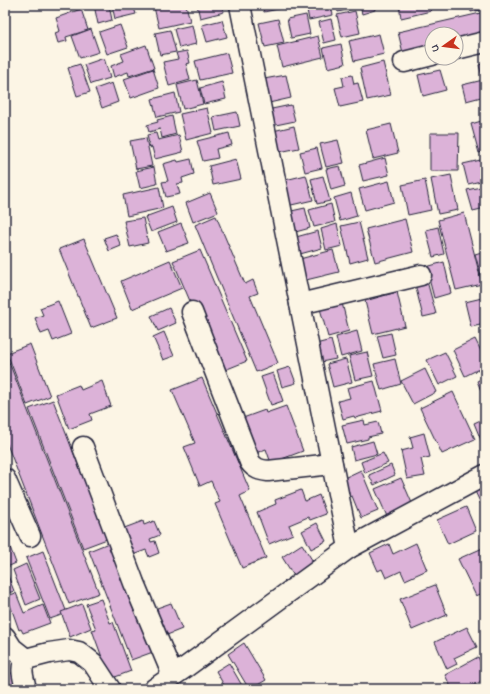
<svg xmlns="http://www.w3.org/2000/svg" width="490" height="694" viewBox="0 0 490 694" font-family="'Indie Flower',sans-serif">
	<rect width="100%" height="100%" fill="#fcf5e5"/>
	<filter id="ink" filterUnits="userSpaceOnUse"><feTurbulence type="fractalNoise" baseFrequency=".025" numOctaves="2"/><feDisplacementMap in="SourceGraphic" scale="8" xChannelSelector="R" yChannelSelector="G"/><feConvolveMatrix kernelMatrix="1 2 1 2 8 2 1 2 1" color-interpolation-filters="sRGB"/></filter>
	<g filter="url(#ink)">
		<!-- building -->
		<g fill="#dcb2d8" stroke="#22223b">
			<polygon points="94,5 109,5 112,20 98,24"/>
			<polygon points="112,5 133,5 136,14 115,19"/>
			<polygon points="164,5 186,5 190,21 159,28 154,7"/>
			<polygon points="197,5 222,5 224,12 200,18"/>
			<polygon points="262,5 278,5 278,9 264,12"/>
			<polygon points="306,5 331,5 333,15 309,20"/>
			<polygon points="336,5 354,5 355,8 338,12"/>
			<polygon points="360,5 374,5 375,10 362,14"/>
			<polygon points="399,5 429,5 431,11 401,18"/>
			<polygon points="470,5 485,5 485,9 471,12"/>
			<polygon points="81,9 88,30 66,37 67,41 58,43 55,33 60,31 56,18"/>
			<polygon points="355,11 360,33 342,37 337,15"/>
			<polygon points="485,12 485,34 456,41 456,34 432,34 432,47 403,53 398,32"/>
			<polygon points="306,15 310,34 291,38 287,19"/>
			<polygon points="278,19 284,43 265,47 259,23"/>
			<polygon points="331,19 336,40 324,43 319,22"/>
			<polygon points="222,20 227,37 207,42 202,25"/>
			<polygon points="120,25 128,47 107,54 99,32"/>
			<polygon points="192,25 196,44 179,48 174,29"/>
			<polygon points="91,29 99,52 80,58 72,36"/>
			<polygon points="170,30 176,52 160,55 155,33"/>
			<polygon points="379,34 384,54 354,61 349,41"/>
			<polygon points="318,36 323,57 282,67 277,46"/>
			<polygon points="341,44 345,64 328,68 323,48"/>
			<polygon points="146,45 154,68 129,76 128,72 114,77 111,66 124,61 121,54"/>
			<polygon points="187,51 190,63 186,64 190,80 169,86 163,62 178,59 176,53"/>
			<polygon points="227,53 232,73 200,80 195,61"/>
			<polygon points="104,58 110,78 91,84 84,65"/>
			<polygon points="383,62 391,95 367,100 360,68"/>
			<polygon points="485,63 485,96 466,101 462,85 483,80 479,65"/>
			<polygon points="80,64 90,92 77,96 68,68"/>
			<polygon points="153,69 159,88 131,98 124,79"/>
			<polygon points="440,70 446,90 423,96 418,75"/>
			<polygon points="286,75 291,98 269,103 264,79"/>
			<polygon points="352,75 354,84 358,83 363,102 340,107 335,88 344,86 342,77"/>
			<polygon points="197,80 203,104 183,109 177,85"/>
			<polygon points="222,82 226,99 204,104 200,88"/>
			<polygon points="112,83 118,102 102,108 95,89"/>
			<polygon points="175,93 179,112 157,117 152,99"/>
			<polygon points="291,105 295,121 271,126 267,110"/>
			<polygon points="207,108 213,133 186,140 180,114"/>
			<polygon points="237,112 240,126 216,131 213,117"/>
			<polygon points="172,116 176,134 162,138 160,129 149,132 147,125 158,122 157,120"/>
			<polygon points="485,120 485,151 479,153 471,124"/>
			<polygon points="391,124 398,153 373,159 366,130"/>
			<polygon points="294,126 299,148 279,152 273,131"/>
			<polygon points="156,133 158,140 179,135 183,152 155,159 152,147 150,148 147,135"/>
			<polygon points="229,133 232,145 216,149 218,158 203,161 197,141"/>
			<polygon points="430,133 459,133 458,171 430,171"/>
			<polygon points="146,138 152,166 136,169 130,141"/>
			<polygon points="338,140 344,163 326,167 320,144"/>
			<polygon points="317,148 322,168 305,172 300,152"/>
			<polygon points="385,158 389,175 363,181 359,165"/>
			<polygon points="191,159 194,174 182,178 183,183 177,184 180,194 166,197 162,182 168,181 163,164 177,160 178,162"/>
			<polygon points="236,159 241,179 213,185 209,166"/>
			<polygon points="485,159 485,180 468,184 463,164"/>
			<polygon points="340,166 345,186 331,190 326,169"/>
			<polygon points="154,167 157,184 140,188 136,171"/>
			<polygon points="306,175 313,200 287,206 281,181"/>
			<polygon points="451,175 458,210 438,214 431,179"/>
			<polygon points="323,176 330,201 317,204 311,179"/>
			<polygon points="425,180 431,210 408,215 402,185"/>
			<polygon points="389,181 394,202 365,210 359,189"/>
			<polygon points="485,186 485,208 473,211 467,190"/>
			<polygon points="159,187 163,208 127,216 123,195"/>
			<polygon points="210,193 218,212 193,222 186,203"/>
			<polygon points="351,193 357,216 340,221 334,198"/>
			<polygon points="331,204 335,222 314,227 309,210"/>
			<polygon points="172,207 177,222 151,232 145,217"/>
			<polygon points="305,208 310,228 292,233 287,212"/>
			<polygon points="464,213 482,284 456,290 438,220"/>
			<polygon points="216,216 245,284 253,280 258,293 250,296 278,363 256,372 195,225"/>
			<polygon points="143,218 148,243 130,247 124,221"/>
			<polygon points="405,219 413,252 375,262 366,229"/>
			<polygon points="359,222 368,258 350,263 341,226"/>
			<polygon points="181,223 189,243 166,251 158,232"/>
			<polygon points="337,224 342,246 326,250 321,229"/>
			<polygon points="438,227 444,254 433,257 426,230"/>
			<polygon points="318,231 322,248 300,254 296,237"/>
			<polygon points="116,234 121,246 109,251 104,238"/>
			<polygon points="84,239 117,318 91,328 59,249"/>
			<polygon points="200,250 247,361 220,372 173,261"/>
			<polygon points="333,250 339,272 302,281 296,260"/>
			<polygon points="485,251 485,290 475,254"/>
			<polygon points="170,260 182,288 132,309 121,281"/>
			<polygon points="444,262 451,293 434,298 426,267"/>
			<polygon points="427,281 436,314 423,317 415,284"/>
			<polygon points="397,292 405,326 373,334 365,301"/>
			<polygon points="482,298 485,310 485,324 471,327 465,302"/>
			<polygon points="341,299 349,331 328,337 319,305"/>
			<polygon points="58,301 71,334 53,341 49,331 41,334 35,318 43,315 40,308"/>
			<polygon points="169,308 176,323 158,331 151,316"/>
			<polygon points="357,331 362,351 341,357 336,337"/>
			<polygon points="164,332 174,356 163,360 153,337"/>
			<polygon points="391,333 396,355 383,358 377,336"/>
			<polygon points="475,339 485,359 485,366 465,376 453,350"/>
			<polygon points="331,340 336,359 321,362 316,344"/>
			<polygon points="30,344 50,396 27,405 7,353"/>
			<polygon points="5,352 99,593 69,604 5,439"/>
			<polygon points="367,352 373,376 355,380 349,356"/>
			<polygon points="445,352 457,376 439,385 427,360"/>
			<polygon points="346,359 352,382 333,387 327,364"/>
			<polygon points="395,359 401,384 381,390 374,364"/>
			<polygon points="290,367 296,383 282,387 277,371"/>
			<polygon points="425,369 436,392 413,404 401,381"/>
			<polygon points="273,373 283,401 271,405 261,377"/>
			<polygon points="485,377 485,400 477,381"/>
			<polygon points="202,378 250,491 240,496 266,558 242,568 215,504 220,502 211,481 200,486 184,447 195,443 172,390"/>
			<polygon points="102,381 111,406 90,414 92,420 69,429 56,394 79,385 81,390"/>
			<polygon points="374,381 382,411 355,418 354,416 343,419 338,401 350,398 347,388"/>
			<polygon points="453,392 475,439 442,454 420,408"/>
			<polygon points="53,400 107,539 83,548 29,409"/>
			<polygon points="286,406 303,451 271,463 266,449 256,453 243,418 265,410 266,413"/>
			<polygon points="485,418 485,444 483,445 474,423"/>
			<polygon points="364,420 365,425 378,422 381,434 368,437 368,439 347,444 342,425"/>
			<polygon points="424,433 430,457 421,459 425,476 407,479 401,451 413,448 410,437"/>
			<polygon points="373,441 377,454 354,460 351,447"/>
			<polygon points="383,453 388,463 365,473 361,462"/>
			<polygon points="391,465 395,475 374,485 369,475"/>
			<polygon points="361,470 378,511 361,518 352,496 346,499 344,478"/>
			<polygon points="401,478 415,510 389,521 375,489"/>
			<polygon points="485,479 485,502 481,504 472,485"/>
			<polygon points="301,490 305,501 319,495 326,514 310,520 308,517 289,525 293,534 269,544 257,512 276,504 275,500"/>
			<polygon points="466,507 476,531 448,544 437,520"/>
			<polygon points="143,521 144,525 154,521 160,535 150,539 151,542 155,541 159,553 149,557 146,550 130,556 119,530"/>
			<polygon points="317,523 326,541 311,549 302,531"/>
			<polygon points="5,534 16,563 5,568"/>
			<polygon points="111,542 153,652 131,660 89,551"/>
			<polygon points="416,543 427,570 405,580 401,571 386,578 382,569 378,571 370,553 389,544 393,554"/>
			<polygon points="302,544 314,563 294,576 282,557"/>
			<polygon points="485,547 485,592 476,596 458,559"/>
			<polygon points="43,551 67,613 50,619 26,558"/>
			<polygon points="26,564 40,599 26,605 13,570"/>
			<polygon points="5,568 14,591 5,594"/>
			<polygon points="435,585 447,615 412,630 400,599"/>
			<polygon points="16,593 24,613 43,605 50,623 23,633 21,629 19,630 7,596"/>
			<polygon points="101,599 110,623 113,622 131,671 110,679 92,630 96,629 86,604"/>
			<polygon points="171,603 182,629 167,635 162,621 155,624 151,614 158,611 157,608"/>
			<polygon points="82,604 91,628 70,637 61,612"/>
			<polygon points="467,627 477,647 454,658 457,664 447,669 435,642"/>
			<polygon points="244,643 266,680 251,689 249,689 228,654"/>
			<polygon points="478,657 485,671 485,679 467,689 452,689 445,675"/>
			<polygon points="229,663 244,689 226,689 216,671"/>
			<polygon points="5,670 7,675 13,672 19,689 5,689"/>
		</g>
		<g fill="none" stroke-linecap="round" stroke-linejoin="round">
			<!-- minor casing -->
			<g stroke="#22223b" stroke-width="23">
				<g id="minor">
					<polyline points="456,49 485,42"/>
					<polyline points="404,62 432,55"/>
					<polyline points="300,304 421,275"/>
					<path d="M192,312L250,462C255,469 260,470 268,471L332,464"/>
					<polyline points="83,447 134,583 173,676"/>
					<polyline points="5,479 30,536"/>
					<polyline points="349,548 485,475"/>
					<polyline points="5,637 12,648 26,659 49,653 69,650 79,652 93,663 110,689"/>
					<path d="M26,659C19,668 24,679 26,689"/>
					<polyline points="154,689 186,667 349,548 240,5"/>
				</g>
			</g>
			<!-- minor -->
			<use href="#minor" stroke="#fcf5e5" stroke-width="20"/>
		</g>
	</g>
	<!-- margin -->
	<rect width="490" height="694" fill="none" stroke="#fcf5e5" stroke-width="20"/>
	<rect x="10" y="10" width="470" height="674" fill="none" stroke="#22223b" stroke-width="1.5" filter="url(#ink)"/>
	<!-- north arrow -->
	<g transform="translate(444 46) rotate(256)"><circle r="19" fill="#fcf5e5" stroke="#a5a1a1"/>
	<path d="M0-3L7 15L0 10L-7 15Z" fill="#c8321e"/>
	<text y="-6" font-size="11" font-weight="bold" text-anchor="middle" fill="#22223b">U</text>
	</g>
</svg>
